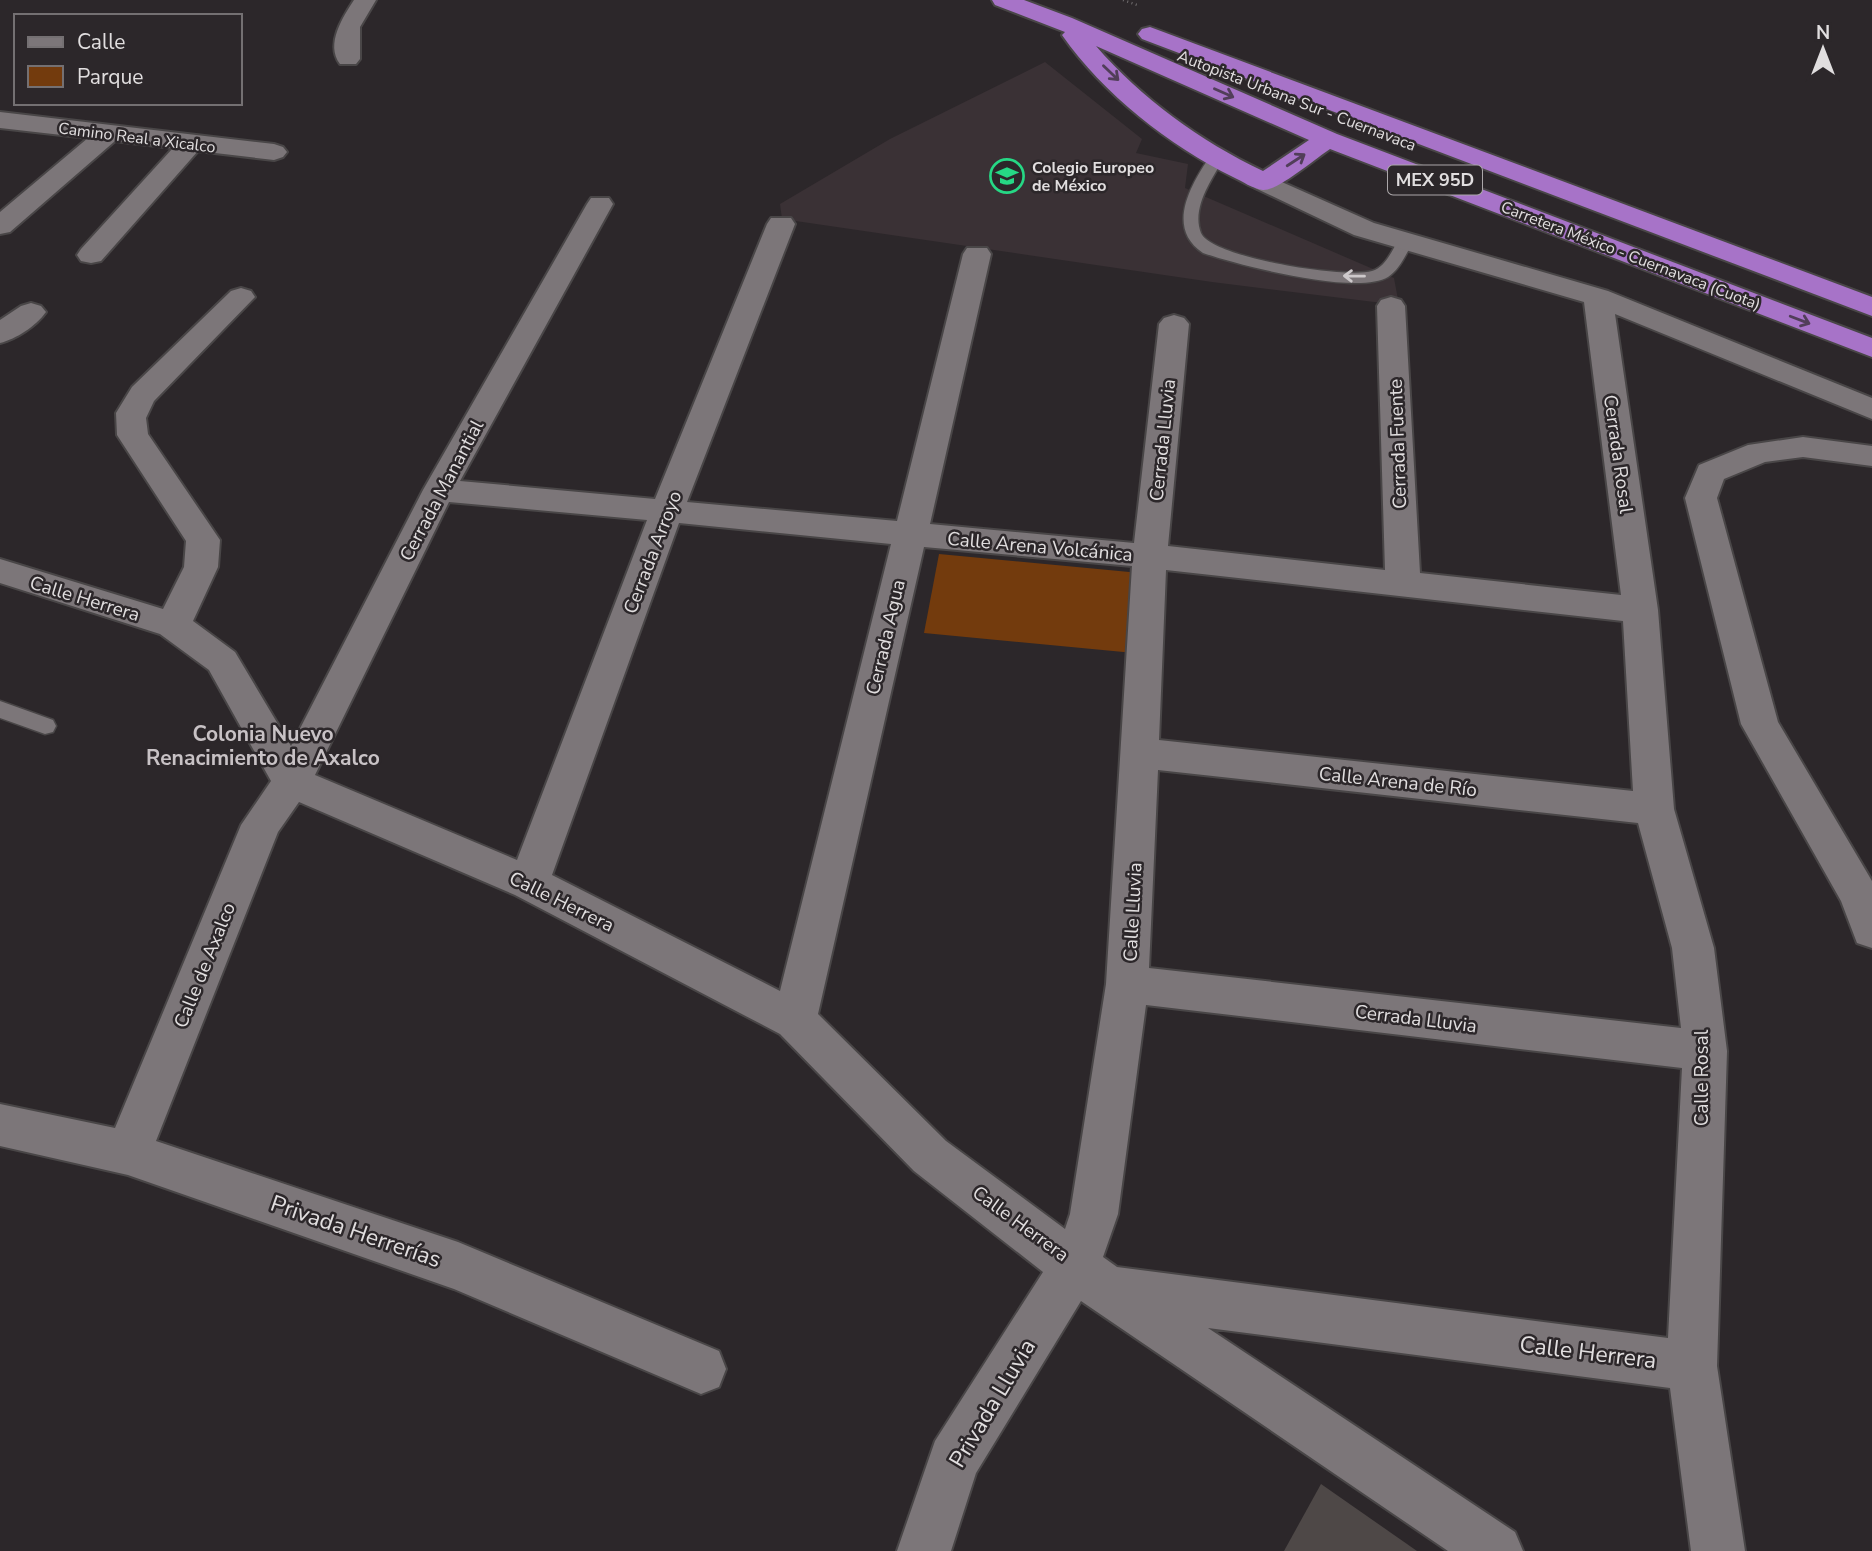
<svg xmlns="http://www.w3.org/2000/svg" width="1872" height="1551" viewBox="0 0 1872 1551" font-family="'Nunito Sans',sans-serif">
	<rect width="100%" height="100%" fill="#2c272a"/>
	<!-- built -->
	<polygon fill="#3a3135" points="1045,62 1142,139 1136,153 1188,164 1185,188 1394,278 1399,305 1212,282 782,219 780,204 890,139"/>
	<!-- green -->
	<polygon fill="#733b0d" points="939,554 1140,573 1134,653 924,633"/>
	<!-- building -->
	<polygon fill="#4e4847" points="1321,1484 1417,1551 1284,1551"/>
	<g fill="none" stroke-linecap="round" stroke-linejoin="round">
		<!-- service casing -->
		<g stroke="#494647" stroke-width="3">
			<g id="service">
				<path d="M1216,153L1224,158C1212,179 1191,208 1201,233C1212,258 1347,279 1372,271C1386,267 1392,250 1399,239L1405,237L1413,242C1406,254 1400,269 1388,277C1357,296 1238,265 1203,253C1165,228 1191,184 1211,155Z"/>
				<polygon points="0,701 53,720 56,726 53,732 45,734 0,718"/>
			</g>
		</g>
		<!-- minor casing -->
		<g stroke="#494647" stroke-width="4">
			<g id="minor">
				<path d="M354,0H376L360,27V59L356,64H340C325,44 343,17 354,0Z"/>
				<polygon points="0,112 274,144 283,147 287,152 283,157 274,160 198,151 101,261 91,263 81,261 77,255 81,249 173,148 115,141 10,232 0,234 0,212 88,138 0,128"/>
				<path d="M1264,174L1374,223L1608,291L1872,398V419L1615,314L1658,610L1674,809L1714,948L1727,1051L1717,1366L1745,1551H1691L1670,1388L1208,1328L1515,1532L1523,1551H1448L1081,1301L976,1473L951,1551H897L935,1441L1043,1272L914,1171L780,1034L515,895L299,802L278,832L156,1141L458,1242L719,1351L726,1369L719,1387L701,1394L454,1289L128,1175L0,1146V1104L115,1128L241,825L271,781L209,670L160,634L0,583V559L163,609L184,567L186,541L117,435L116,413L132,387L231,291L241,288L251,291L255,297L154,401L146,418L148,434L220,540L218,567L193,621L235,652L291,746L423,490L587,204L591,198H609L613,204L460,481L655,499L767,224L771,218H791L795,224L687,502L897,521L963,254L967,248H987L991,254L930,524L1134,543L1159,324L1164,318L1174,315L1184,318L1189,324L1168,546L1385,570L1377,306L1381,300L1391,297L1401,300L1405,306L1420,573L1621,595L1584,302L1354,235L1255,188L1251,182L1255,176ZM449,502L647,520L517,860L315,775ZM679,523L891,544L780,991L552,875ZM924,547L1132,566L1106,984L1070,1214L1065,1229L946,1141L818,1014ZM1166,570L1623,621L1633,791L1159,740ZM1158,770L1638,823L1672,948L1681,1028L1149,968ZM1146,1005L1682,1068L1668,1338L1117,1267L1103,1257L1118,1214Z"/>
				<path d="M31,303L41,306L46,312C36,326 16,339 0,343V320L21,306Z"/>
				<polygon points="1803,437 1872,446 1872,466 1803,457 1765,462 1724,479 1717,498 1778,722 1872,881 1872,948 1857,943 1841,901 1741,724 1685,498 1699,465 1748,445"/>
			</g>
		</g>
		<!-- motorway casing -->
		<g stroke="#494647" stroke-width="4">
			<g id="motorway">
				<path d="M992,0H1024L1072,18L1337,134L1872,338V357L1330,149C1316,158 1278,191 1263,190C1253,189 1242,181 1233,177C1170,146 1103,94 1062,35L1065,32L995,5ZM1096,46L1309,140L1263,171C1200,141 1141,98 1096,46Z"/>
				<polygon points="1150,27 1872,297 1872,316 1142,39 1138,34 1142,29"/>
			</g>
		</g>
		<!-- path -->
		<polyline stroke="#716d6f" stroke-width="2.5" stroke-dasharray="1 3.5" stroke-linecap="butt" points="1123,0 1137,5"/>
		<!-- service -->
		<use href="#service" fill="#7c7679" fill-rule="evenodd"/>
		<!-- minor -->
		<use href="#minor" fill="#7c7679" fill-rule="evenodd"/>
		<!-- motorway -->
		<use href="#motorway" fill="#a773c8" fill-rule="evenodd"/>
	</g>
	<!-- one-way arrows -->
	<defs><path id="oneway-shaft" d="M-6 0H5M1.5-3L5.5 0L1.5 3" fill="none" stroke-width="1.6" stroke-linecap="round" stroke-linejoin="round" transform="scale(1.75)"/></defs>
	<g stroke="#513e59">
		<use href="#oneway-shaft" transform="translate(1111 73) rotate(44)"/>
		<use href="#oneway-shaft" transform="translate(1224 93) rotate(24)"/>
		<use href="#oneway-shaft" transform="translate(1296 160) rotate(-33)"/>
		<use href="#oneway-shaft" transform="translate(1800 320) rotate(21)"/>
	</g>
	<use stroke="#cdc9cb" href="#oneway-shaft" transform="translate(1354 276) rotate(-179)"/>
	<!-- icons -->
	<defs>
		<g id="school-ring" transform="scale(1.75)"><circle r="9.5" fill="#2c272a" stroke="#26d885" stroke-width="1.5"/><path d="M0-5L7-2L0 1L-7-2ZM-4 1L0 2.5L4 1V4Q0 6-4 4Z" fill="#26d885"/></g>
	</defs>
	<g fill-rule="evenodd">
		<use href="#school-ring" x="1007" y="176"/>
	</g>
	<g text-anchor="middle" stroke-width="5" stroke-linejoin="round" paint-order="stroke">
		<!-- far-street labels -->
		<g font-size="16" fill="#e1dedf" stroke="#2c272a">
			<text transform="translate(1297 100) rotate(21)" y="6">Autopista Urbana Sur - Cuernavaca</text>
			<text transform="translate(137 137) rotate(7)" y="6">Camino Real a Xicalco</text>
			<text transform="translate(1631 255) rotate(21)" y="6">Carretera México - Cuernavaca (Cuota)</text>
		</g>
		<!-- far-poi labels -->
		<g font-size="16" font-weight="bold" fill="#e1dedf" stroke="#2c272a" text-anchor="start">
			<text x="1032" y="173">Colegio Europeo<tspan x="1032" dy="18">de México</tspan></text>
		</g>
		<!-- shield labels -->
		<rect fill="#2c272a" stroke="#aba7a9" stroke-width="2" x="1388" y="165.5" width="94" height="29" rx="5"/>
		<g font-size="18" font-weight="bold" fill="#e1dedf">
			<text x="1435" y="186">MEX 95D</text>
		</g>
		<!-- street labels -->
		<g font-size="19" fill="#e1dedf" stroke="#2c272a">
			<text transform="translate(1162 440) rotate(-84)" y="7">Cerrada Lluvia</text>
			<text transform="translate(1397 444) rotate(-92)" y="7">Cerrada Fuente</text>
			<text transform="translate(1619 454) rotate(82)" y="7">Cerrada Rosal</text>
			<text transform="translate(441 490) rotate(-62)" y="7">Cerrada Manantial</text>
			<text transform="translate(1040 546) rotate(5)" y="7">Calle Arena Volcánica</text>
			<text transform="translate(652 552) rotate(-69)" y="7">Cerrada Arroyo</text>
			<text transform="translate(85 598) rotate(17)" y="7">Calle Herrera</text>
			<text transform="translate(885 637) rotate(-77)" y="7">Cerrada Agua</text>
			<text transform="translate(1398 781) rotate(6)" y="7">Calle Arena de Río</text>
			<text transform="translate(562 901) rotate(26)" y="7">Calle Herrera</text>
			<text transform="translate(1132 912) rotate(-87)" y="7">Calle Lluvia</text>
			<text transform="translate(204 965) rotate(-68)" y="7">Calle de Axalco</text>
			<text transform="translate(1416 1018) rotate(7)" y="7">Cerrada Lluvia</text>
			<text transform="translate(1701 1078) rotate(-90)" y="7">Calle Rosal</text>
			<text transform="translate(1021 1223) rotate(36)" y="7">Calle Herrera</text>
		</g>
		<!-- neighbourhood labels -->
		<g font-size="21" font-weight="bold" fill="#c8c2c5" stroke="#2c272a">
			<text x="263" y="741">Colonia Nuevo<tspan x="263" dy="24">Renacimiento de Axalco</tspan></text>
		</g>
		<!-- near-street labels -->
		<g font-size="23" fill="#e1dedf" stroke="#2c272a">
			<text transform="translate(356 1231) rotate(19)" y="8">Privada Herrerías</text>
			<text transform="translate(1588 1352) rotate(7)" y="8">Calle Herrera</text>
			<text transform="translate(992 1403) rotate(-59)" y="8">Privada Lluvia</text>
		</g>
	</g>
	<!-- legend -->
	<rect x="14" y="14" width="228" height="91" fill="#2c272a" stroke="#747072" stroke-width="2"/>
	<rect x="28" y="37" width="35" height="10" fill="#7c7679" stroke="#747072" stroke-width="2"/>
	<text x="77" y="49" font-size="21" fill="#e1dedf">Calle</text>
	<rect x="28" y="66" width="35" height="21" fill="#733b0d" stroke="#747072" stroke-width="2"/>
	<text x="77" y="84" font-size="21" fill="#e1dedf">Parque</text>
	<!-- north arrow -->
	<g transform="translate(1823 49)" stroke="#2c272a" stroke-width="5" paint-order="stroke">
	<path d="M0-5L12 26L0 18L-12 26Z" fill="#e1dedf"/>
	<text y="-10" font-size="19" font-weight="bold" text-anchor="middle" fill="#e1dedf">N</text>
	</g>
</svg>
